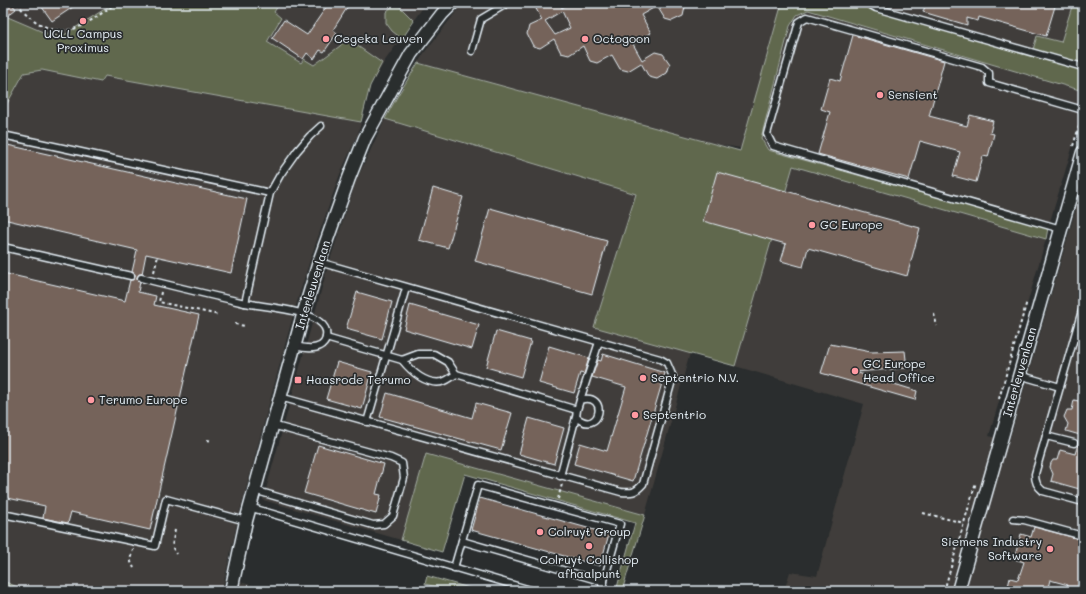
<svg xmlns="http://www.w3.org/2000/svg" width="1086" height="594" viewBox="0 0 1086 594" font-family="Mali,sans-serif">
	<rect width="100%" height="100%" fill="#2a2d2e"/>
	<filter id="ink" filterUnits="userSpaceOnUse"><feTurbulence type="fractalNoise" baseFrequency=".025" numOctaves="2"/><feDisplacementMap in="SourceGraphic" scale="8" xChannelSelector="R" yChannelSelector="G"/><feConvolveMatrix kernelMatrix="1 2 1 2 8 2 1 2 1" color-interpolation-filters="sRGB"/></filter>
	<g filter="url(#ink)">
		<!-- built -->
		<g fill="#403e3b">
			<polygon points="3,3 426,3 384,62 370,86 3,38"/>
			<polygon points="463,3 792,3 749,149 713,144 418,63 424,53"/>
			<polygon points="820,3 1083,3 1083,79"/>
			<polygon points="808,10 1083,91 1083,112 1048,228 768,150 761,138 790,26 797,15"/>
			<polygon points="42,70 101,82 105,76 361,122 358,134 340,174 310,260 294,312 238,519 222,591 3,591 3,111 24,73"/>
			<polygon points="385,119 636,194 594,327 690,353 645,515 426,454 401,540 263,500 328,266 356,181"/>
			<polygon points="793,166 1046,239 989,436 1009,441 1083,184 1083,591 784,591 790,572 817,576 864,404 735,366"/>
			<polygon points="240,582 271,591 238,591"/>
		</g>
		<!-- green -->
		<g fill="#61674e" stroke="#a4aca3">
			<polygon points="114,3 280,3 274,12 281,18 267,42 301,63 304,59 314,65 340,46 346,38 382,63 370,86 361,122 105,76 101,82 42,70 24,73 3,111 3,15 43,32 61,37"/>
			<polygon points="396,3 414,21 402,39 392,31 386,23 386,12"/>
			<polygon points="782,3 857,3 1032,53 1037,36 1061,42 1073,3 1083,3 1083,91 808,10 797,15 790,26 761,138 768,150 1048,228 1046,239 793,166 735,366 594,327 636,194 385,119 398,95 418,63 740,151"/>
			<polygon points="426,454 645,515 622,591 616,591 635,523 465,474 442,552 401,540"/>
			<polygon points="427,576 480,591 452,591 425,584"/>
			<polygon points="3,581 27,591 3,591"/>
		</g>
		<!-- building -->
		<g fill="#74645a" stroke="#e8f1f8" fill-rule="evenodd">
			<polygon points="3,3 11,3 16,9 7,16 3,10"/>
			<polygon points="39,3 79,3 52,21"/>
			<polygon points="329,3 350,3 333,30 337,33 324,52 320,50 314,59 307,53 303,59 272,38 284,20 307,35"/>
			<path d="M533,3H560L562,8L570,3H682L685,7L683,16L672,21L665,19L657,6L641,15L651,33L633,44L642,60L655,52L663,54L670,64L667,73L657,79L649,77L641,63L628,71L620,69L612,55L597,63L590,61L583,46L569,55L561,53L554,39L540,48L533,46L527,34L529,26L542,20ZM562,11L570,28L555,35L545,21Z"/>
			<polygon points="926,3 1056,3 1046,36 979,17 978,21 967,18 967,25 923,12"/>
			<polygon points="853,35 944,61 929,116 967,126 970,115 993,121 990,133 994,134 988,157 983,156 976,182 953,176 960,152 920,141 909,179 818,154 830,112 821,109 830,78 840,81"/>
			<polygon points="3,144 247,199 231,273 146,254 142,274 139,274 137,277 137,280 140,282 138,292 156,296 154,305 199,315 150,530 71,512 68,523 43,518 45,506 3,497 3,273 125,301 130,280 133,280 135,277 135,274 132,272 137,250 3,219"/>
			<polygon points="717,172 920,228 907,276 808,248 803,267 781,261 786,244 703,221"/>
			<polygon points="433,188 463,197 448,248 419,240"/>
			<polygon points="490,208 607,241 592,294 475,261"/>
			<polygon points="357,292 392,302 382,339 346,329"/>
			<polygon points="410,305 479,325 472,349 404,329"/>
			<polygon points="496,331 531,341 521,377 486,367"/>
			<polygon points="830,344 871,352 905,351 907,368 855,372 917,391 915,400 821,373"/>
			<polygon points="549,346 589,358 584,374 580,373 574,393 539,383"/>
			<polygon points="603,354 665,373 633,481 574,464 580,443 607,451 626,387 592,377 598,360 601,361"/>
			<polygon points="337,362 372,372 362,409 326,399"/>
			<polygon points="387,393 472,418 476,403 512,413 501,450 380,417"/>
			<polygon points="1074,400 1083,402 1083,490 1051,481 1053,474 1050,467 1051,463 1053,460 1057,460 1060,450 1075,454 1078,444 1080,435 1066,431 1068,424 1064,417 1067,410 1072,410"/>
			<polygon points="529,418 564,428 554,464 519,454"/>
			<polygon points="318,445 384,464 376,494 381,495 376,514 304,493"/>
			<polygon points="480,498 609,534 600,566 471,530"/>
			<polygon points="1034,527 1083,540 1083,591 1066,591 1068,585 1050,580 1047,591 1007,591 1010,578 1018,580 1024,562 1014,559 1021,534 1031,537"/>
		</g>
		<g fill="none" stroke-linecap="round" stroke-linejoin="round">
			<!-- lane casing -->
			<g stroke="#e8f1f8" stroke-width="9">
				<g id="lane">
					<polyline points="867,3 876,8 1083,67"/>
					<polyline points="472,51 481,19 508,3"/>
					<polyline points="3,135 270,193"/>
					<polyline points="1072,189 1083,193"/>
					<polyline points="1061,229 773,146 767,134 799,22 807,17 982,67 989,73 989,83 1083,110"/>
					<polyline points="3,247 131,276"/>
					<path d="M141,278C176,287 210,295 245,303C267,307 295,309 314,318C319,321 325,325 326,331C329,352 307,349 295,346"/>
					<polyline points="245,303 270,193 280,175 297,151 310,136 321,126"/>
					<path d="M1083,307L1035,474C1035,482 1037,486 1043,491L1083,502"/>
					<polyline points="1075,337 1083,339"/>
					<polyline points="326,338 402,360 418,354 434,354 448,362 456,374"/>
					<path d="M402,360C411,371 425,385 442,382C447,381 452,377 456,374L577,410L576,417C600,438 610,391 580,400L577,410"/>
					<polyline points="1019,375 1060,387"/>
					<path d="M280,397L621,492C632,493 635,493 643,484L673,377L667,363L660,359L319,262"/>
					<polyline points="580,400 599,342"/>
					<polyline points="367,422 406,288"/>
					<polyline points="1046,436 1074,443"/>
					<polyline points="560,476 576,417"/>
					<polyline points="254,490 373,525 384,524 393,516 404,478 402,463 391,458 272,425"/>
					<polyline points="249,507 534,591"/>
					<polyline points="3,514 155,546 166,499 246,521"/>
					<polyline points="1013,519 1024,520 1083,536"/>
					<polyline points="462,541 604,582"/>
					<polyline points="454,568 478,485 620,524 601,591"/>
				</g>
			</g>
			<!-- street casing -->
			<g stroke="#e8f1f8" stroke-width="15">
				<g id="street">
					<polyline points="231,591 246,521 303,315 319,262 349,178 365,138 411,54 442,14 453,3"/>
					<polyline points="958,591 1083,152"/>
				</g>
			</g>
			<!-- path -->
			<g stroke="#e8f1f8" stroke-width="2" stroke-dasharray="3 3" stroke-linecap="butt">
				<path d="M17,3C33,25 59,39 85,24C96,18 106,10 116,3"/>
				<polyline points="1073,146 1082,117"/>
				<polyline points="154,272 158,256"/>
				<polyline points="161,292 159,302 219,315"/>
				<polyline points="934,314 937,326"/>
				<polyline points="235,324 245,326"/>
				<polyline points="999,399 1027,301"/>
				<polyline points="207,440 212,441"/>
				<polyline points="558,499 562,484"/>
				<polyline points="923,513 964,523"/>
				<polyline points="175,530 172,546 176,554"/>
				<polyline points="133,549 130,560 134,568"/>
				<polyline points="944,591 976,482"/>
			</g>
			<!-- lane -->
			<use href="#lane" stroke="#2a2d2e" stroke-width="6"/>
			<!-- street -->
			<use href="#street" stroke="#2a2d2e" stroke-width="12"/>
		</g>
	</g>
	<!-- markers -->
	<g fill="#ff9aa2" stroke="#2a2d2e" stroke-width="1.5">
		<circle cx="83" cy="21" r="4"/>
		<circle cx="326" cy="39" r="4"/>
		<circle cx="585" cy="39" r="4"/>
		<circle cx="880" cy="95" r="4"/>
		<circle cx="812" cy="225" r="4"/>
		<circle cx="855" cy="371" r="4"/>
		<circle cx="643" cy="378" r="4"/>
		<rect x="294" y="376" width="8" height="8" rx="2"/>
		<circle cx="91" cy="400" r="4"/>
		<circle cx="635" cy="415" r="4"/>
		<circle cx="540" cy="532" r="4"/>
		<circle cx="589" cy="546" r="4"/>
		<circle cx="1050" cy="549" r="4"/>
	</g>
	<g text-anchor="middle" stroke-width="3.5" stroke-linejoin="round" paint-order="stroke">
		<!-- poi labels -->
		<g font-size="12" fill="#e8f1f8" stroke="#2a2d2e" text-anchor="start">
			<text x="83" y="38" text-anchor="middle">UCLL Campus<tspan x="83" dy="14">Proximus</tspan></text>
			<text x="334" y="43">Cegeka Leuven</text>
			<text x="593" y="43">Octogoon</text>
			<text x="888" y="99">Sensient</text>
			<text x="820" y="229">GC Europe</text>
			<text x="863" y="368">GC Europe<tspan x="863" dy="14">Head Office</tspan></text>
			<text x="651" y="382">Septentrio N.V.</text>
			<text x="306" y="384">Haasrode Terumo</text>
			<text x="99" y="404">Terumo Europe</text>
			<text x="643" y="419">Septentrio</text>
			<text x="548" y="536">Colruyt Group</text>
			<text x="1042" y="546" text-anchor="end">Siemens Industry<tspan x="1042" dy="14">Software</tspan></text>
			<text x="589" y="564" text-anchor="middle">Colruyt Collishop<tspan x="589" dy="14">afhaalpunt</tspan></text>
		</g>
		<!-- street labels -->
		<g font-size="12" fill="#e8f1f8" stroke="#2a2d2e">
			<text transform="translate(313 285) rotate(-73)" y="4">Interleuvenlaan</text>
			<text transform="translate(1020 372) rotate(-74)" y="4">Interleuvenlaan</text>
		</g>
	</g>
	<!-- margin -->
	<rect width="1086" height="594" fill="none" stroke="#2a2d2e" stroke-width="16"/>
	<rect x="8" y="8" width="1070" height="578" fill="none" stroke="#e8f1f8" stroke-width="1.5" filter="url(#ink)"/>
</svg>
